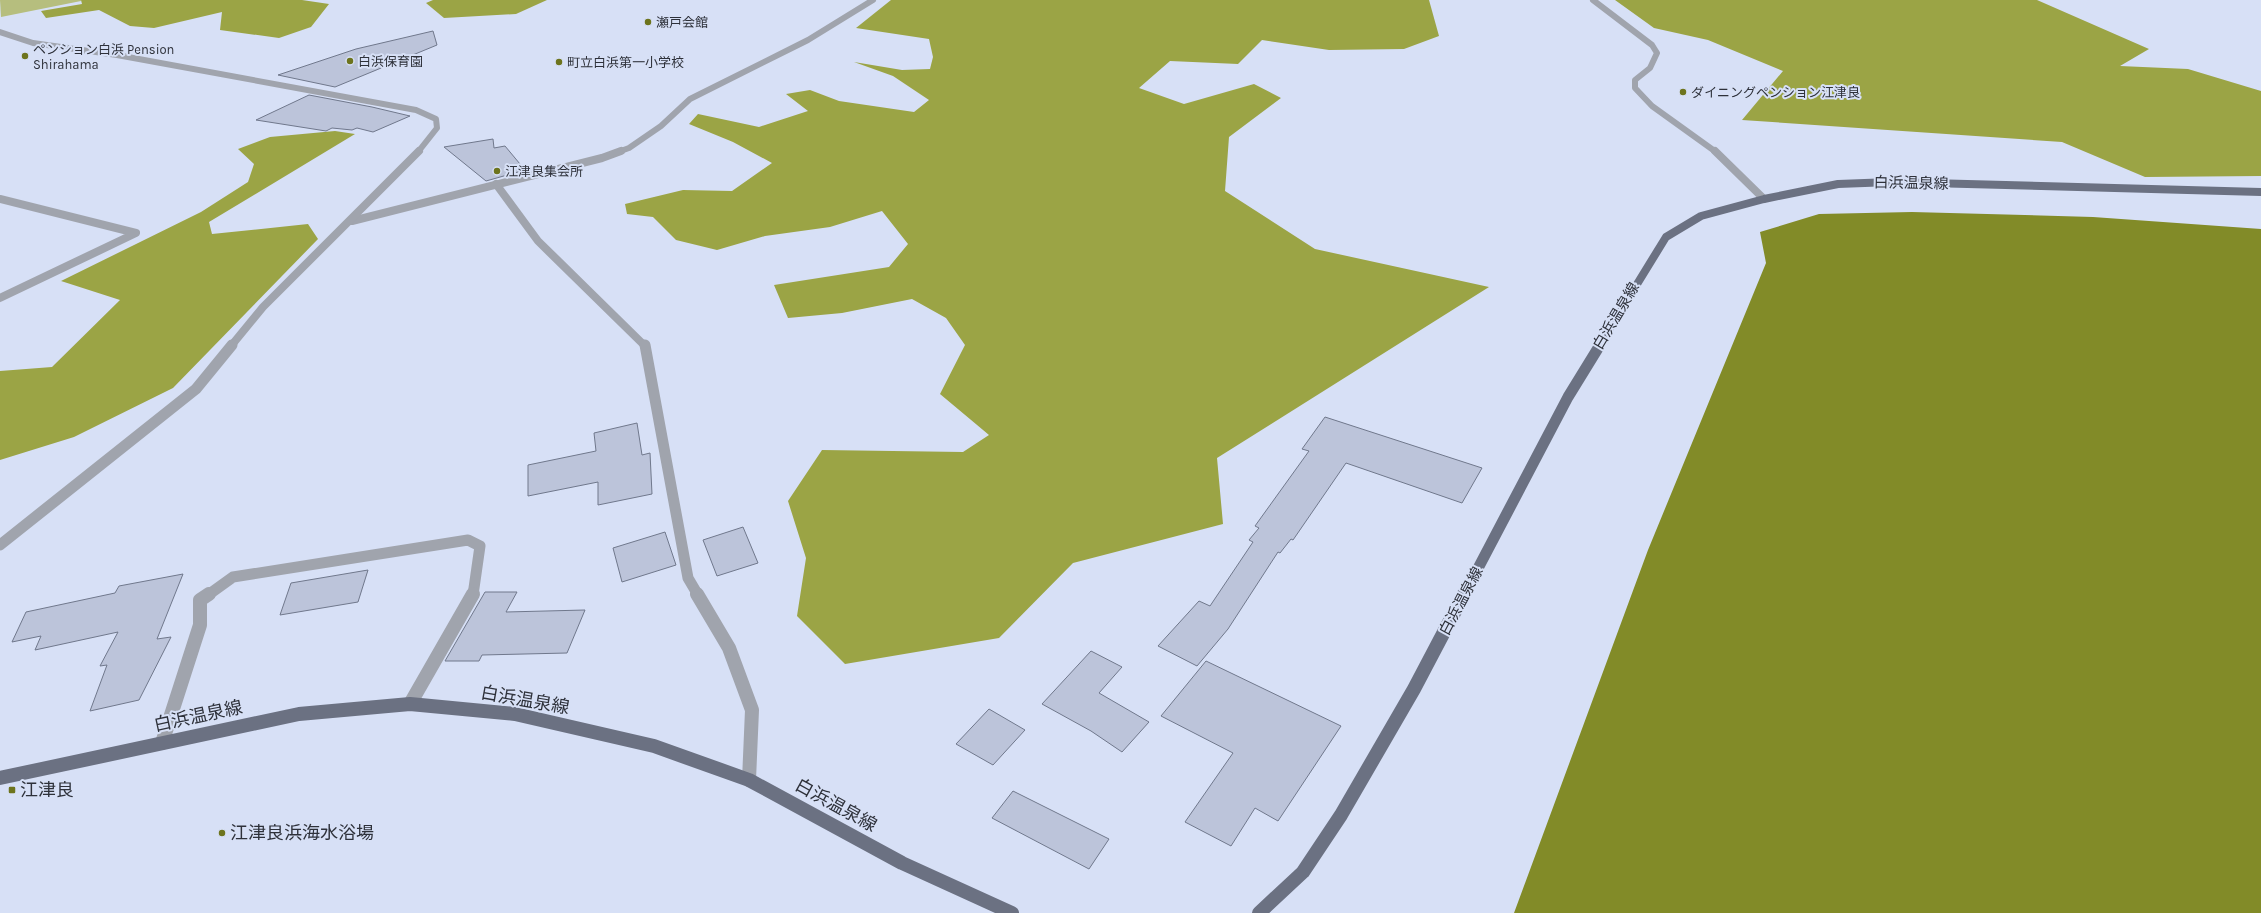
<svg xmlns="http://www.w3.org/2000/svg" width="2261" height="913" viewBox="0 0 2261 913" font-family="Karla,'Noto Sans JP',sans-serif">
	<rect width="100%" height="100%" fill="#d7e0f6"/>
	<!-- green -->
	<polygon fill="#b6be7e" points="0,0 81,0 81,1 1,17"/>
	<!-- forest -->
	<g fill="#9ba445">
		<polygon points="81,0 302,0 329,4 311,27 279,38 220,30 222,12 154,28 130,26 99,10 46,18 41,11 82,4"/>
		<polygon points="433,0 547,0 516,14 444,18 426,3"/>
		<polygon points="891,0 1429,0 1439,36 1404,49 1329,50 1262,40 1238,64 1170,61 1139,88 1184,104 1254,84 1281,98 1229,137 1225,191 1315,249 1489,287 1217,458 1223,524 1073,563 999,638 845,664 797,616 806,558 788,501 822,450 963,452 989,435 940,394 965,345 946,318 912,299 842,313 788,318 774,285 889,267 908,244 882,211 830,227 765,236 717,250 676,240 653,217 627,214 625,204 683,190 732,191 772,163 733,142 689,124 698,114 759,127 808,111 786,94 810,90 839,101 914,112 929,100 893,76 854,62 902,70 930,69 933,57 929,39 856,28"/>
		<polygon points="1615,0 2037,0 2149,49 2120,66 2188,69 2261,91 2261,176 2145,177 2062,142 1742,120 1783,71 1708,40 1654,28"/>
		<polygon points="335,131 355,134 209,222 212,234 308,224 318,239 173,388 74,437 0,460 0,371 52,367 120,300 61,281 201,212 248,182 254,164 238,149 270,137"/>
	</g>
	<!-- water -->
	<polygon fill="#828b28" points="1912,212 2093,217 2261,229 2261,913 1514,913 1648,550 1766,263 1760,232 1819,214"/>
	<!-- building -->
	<g fill="#bcc4da" stroke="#70788c">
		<polygon points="433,31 437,45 335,87 278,75 356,49"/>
		<polygon points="309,95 372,107 410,116 373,132 357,128 352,130 332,128 326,131 256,120"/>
		<polygon points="493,139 494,148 505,146 525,170 486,181 444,147"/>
		<polygon points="1325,417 1482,468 1462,503 1346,463 1293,540 1291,539 1280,553 1278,552 1228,629 1197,666 1158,646 1199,601 1210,606 1253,542 1249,540 1259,528 1255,526 1309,451 1302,449"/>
		<polygon points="637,423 642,455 650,453 652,494 598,505 598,482 528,496 528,465 596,451 594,433"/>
		<polygon points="743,527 758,563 717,576 703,540"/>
		<polygon points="665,532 676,565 622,582 613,548"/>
		<polygon points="368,570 358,602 280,615 291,583"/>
		<polygon points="183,574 157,639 171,637 139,700 90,711 107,665 100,666 118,632 35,650 41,636 12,642 26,612 115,593 119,586"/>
		<polygon points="485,592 517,592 506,612 585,610 567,653 482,655 479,661 445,661"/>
		<polygon points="1091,651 1122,667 1099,693 1149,722 1122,752 1091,731 1042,704"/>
		<polygon points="1206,661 1341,726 1278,821 1255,808 1231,846 1185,822 1233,753 1161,716"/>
		<polygon points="989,709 1025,730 993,765 956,744"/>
		<polygon points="1013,791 1109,839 1089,869 992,818"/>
	</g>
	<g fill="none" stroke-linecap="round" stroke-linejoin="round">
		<!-- minor-far3 -->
		<g stroke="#a0a4ad" stroke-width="6">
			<polyline points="1593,0 1652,45 1657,53 1650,68 1635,80 1635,88 1652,106 1716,152"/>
			<polyline points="0,32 33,43 117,55 416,110 436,119 437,128 418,152"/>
			<polyline points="618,152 629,148 661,126 690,99 808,40 873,0"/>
		</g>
		<!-- minor-far2 -->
		<g stroke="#a0a4ad" stroke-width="8">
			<polyline points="1715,151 1764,199"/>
			<polyline points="496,184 538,241 645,346"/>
			<polyline points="0,199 136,233 0,298"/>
			<polyline points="352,221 602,158 621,151"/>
			<polyline points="231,346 263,307 419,151"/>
		</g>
		<!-- minor-far1 -->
		<g stroke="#a0a4ad" stroke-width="11">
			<polyline points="645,345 688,578 698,595"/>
			<polyline points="0,545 196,389 232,345"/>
			<polyline points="208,595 233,577 468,540 480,546 473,595"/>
		</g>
		<!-- minor -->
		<g stroke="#a0a4ad" stroke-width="14">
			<polyline points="697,594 729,648 752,710 749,780"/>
			<polyline points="410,704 473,594"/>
			<polyline points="162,743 200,625 200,600 209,594"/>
		</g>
		<!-- primary-far2 -->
		<polyline stroke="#6b7182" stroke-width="8" points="1599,346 1666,237 1701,216 1764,199 1838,184 1891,182 2261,192"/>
		<!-- primary-far1 -->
		<polyline stroke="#6b7182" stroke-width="11" points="1464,595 1568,397 1600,345"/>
		<!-- primary -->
		<g stroke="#6b7182" stroke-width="14">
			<polyline points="0,778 299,714 410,704 515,714 654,746 749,780 902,863 1012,913"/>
			<polyline points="1259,913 1303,872 1341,815 1414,689 1464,594"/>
		</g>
	</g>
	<!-- markers -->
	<g fill="#6d741d" stroke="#d7e0f6" stroke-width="1.5">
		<circle cx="648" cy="22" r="4"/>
		<circle cx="25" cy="56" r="4"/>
		<circle cx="350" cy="61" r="4"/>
		<circle cx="559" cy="62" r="4"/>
		<circle cx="1683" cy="92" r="4"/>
		<circle cx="497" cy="171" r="4"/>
		<rect x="8" y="786" width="8" height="8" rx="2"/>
		<circle cx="222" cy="833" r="4"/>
	</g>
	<g text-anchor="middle" stroke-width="4" stroke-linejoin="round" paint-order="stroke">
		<!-- far-poi labels -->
		<g font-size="13" fill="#2e313a" stroke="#d7e0f6" text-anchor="start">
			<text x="656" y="27">瀬戸会館</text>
			<text x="33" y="54">ペンション白浜 Pension<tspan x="33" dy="15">Shirahama</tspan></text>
			<text x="358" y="66">白浜保育園</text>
			<text x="567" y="67">町立白浜第一小学校</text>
			<text x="1691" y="97">ダイニングペンション江津良</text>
			<text x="505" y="176">江津良集会所</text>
		</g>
		<!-- street labels -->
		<g font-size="15" fill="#2e313a" stroke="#d7e0f6">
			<text transform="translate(1911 183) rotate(1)" y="5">白浜温泉線</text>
			<text transform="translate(1616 316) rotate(-59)" y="5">白浜温泉線</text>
			<text transform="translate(1461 601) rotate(-62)" y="5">白浜温泉線</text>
		</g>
		<!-- near-street labels -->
		<g font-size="18" fill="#2e313a" stroke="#d7e0f6">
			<text transform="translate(525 700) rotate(10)" y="6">白浜温泉線</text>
			<text transform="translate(198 716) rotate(-12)" y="6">白浜温泉線</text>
			<text transform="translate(836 805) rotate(29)" y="6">白浜温泉線</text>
		</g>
		<!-- near-poi labels -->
		<g font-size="18" fill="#2e313a" stroke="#d7e0f6" text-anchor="start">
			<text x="20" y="796">江津良</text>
			<text x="230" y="839">江津良浜海水浴場</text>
		</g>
	</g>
</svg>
